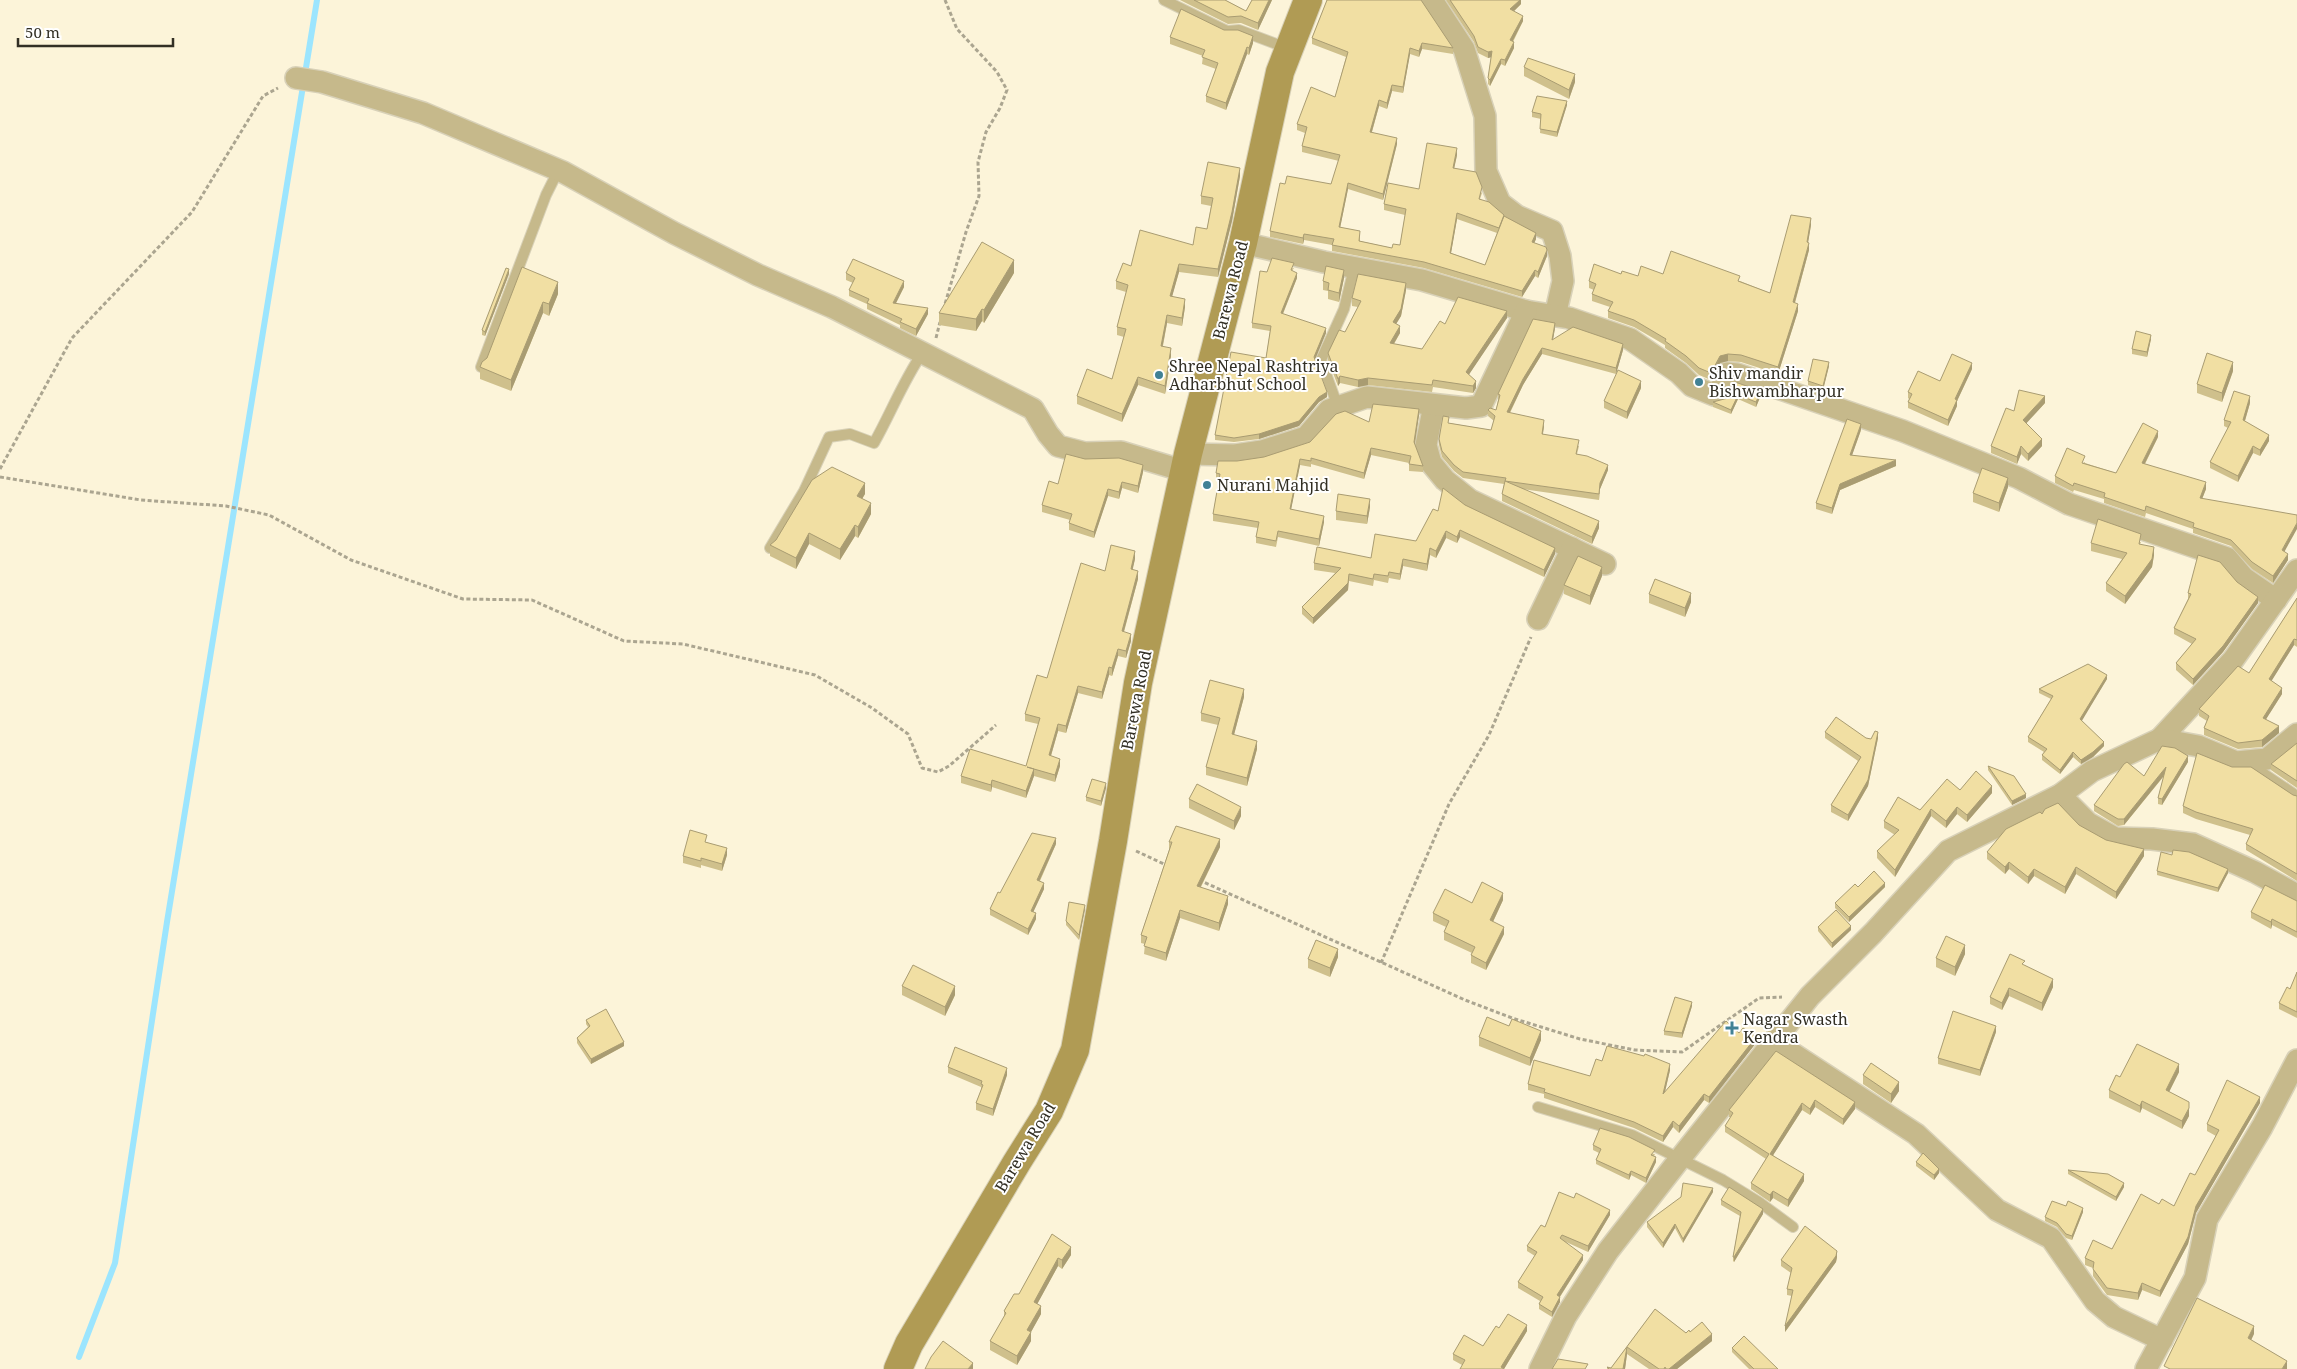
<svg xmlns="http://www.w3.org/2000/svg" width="2297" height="1369" viewBox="0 0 2297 1369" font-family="'Noto Serif',serif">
	<rect width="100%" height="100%" fill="#fcf4d9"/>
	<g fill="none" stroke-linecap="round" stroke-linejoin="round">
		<!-- stream -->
		<polyline stroke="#9ce5fe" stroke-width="6" points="79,1357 115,1263 167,922 317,0"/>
		<!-- service casing -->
		<g stroke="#d8d1b8" stroke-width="12">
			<g id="service">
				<polyline points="1164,0 1227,31 1239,30 1287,48"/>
				<polyline points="481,367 546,195 556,175 562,172"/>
				<polyline points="1338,407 1321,360 1344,309 1354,268"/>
				<path d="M770,548L804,491L829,437L850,434L874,443C891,413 903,381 923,352"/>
				<polyline points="2248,763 2297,796"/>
				<polyline points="1538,1107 1632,1135 1723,1180 1759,1202 1793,1227"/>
			</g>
		</g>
		<!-- minor casing -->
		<g stroke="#d8d1b8" stroke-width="24">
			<g id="minor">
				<polyline points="1432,0 1464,49 1485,116 1486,171 1500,203 1517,216 1552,231 1560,256 1563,281 1555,316"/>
				<polyline points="296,78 322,82 423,113 563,172 674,233 758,275 832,307 1033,409 1048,434 1058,446 1085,453 1121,452 1184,471"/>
				<polyline points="1243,243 1324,262 1422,280 1526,311 1569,318 1630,339 1679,373 1692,386 1714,395 1719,393 1727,373 1737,374 1903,431 2019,478 2069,504 2227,558 2244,578 2276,600"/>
				<polyline points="1434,405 1426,445 1431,463 1445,480 1470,500 1605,564"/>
				<polyline points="1188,454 1235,455 1262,451 1306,437 1329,410 1367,397 1466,408 1481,406 1526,311"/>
				<polyline points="1538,619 1572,548"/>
				<polyline points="2160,739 2233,660 2297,570"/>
				<polyline points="2060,795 2088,823 2115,838 2152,839 2193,844 2255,872 2297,895"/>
				<polyline points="1775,1042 1916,1134 1997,1210 2051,1238 2095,1301 2114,1317 2162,1340"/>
				<polyline points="1540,1369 1566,1316 1608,1251 1686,1151 1810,996 1873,933 1948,851 2060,795 2092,771 2160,739 2198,746 2236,762 2267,759 2297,734"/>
				<polyline points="2146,1369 2195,1278 2207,1219 2262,1127 2297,1060"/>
			</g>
		</g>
		<!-- secondary casing -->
		<g stroke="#d8d1b8" stroke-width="30">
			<polyline id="secondary" points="898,1369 909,1344 1017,1162 1049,1111 1075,1050 1113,841 1138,683 1188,454 1243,243 1280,72 1308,0"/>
		</g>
		<!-- path -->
		<g stroke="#aba590" stroke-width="3" stroke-dasharray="4 2.5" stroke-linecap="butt">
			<polyline points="945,0 957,29 997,72 1007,90 1000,108 986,132 978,162 979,196 966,232 945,304"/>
			<polyline points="936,338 940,322"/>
			<polyline points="0,469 72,338 192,212 263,96 278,88"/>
			<polyline points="0,477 141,500 226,506 269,515 351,560 463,599 532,600 624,641 683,644 815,675 872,708 908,734 922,768 938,772 949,766 996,725"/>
			<polyline points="1136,851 1166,865"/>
			<polyline points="1199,880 1465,1000 1512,1018 1580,1039 1635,1050 1682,1052 1759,998 1782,997"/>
			<polyline points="1381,963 1449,804 1489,735 1531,637"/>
		</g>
		<!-- service -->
		<use href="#service" stroke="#c6b98b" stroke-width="10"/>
		<!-- minor -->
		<use href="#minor" stroke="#c6b98b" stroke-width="21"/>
		<!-- secondary -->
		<use href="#secondary" stroke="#b09b54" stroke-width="28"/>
	</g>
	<!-- wall -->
	<g fill="#cfc08c" fill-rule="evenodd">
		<polygon points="1180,0 1225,0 1246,11 1252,0 1272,0 1258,30 1241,23 1228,24"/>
		<path d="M1327,0L1453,48V54L1422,49L1419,57L1410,54L1403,93L1392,91L1387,109L1379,106L1372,132L1397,144L1383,200L1348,189L1340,228L1360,237V241L1392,248L1400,245L1405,215L1384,210V204L1419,189L1457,155L1454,168L1482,193L1480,199L1536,239L1534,243L1547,256L1538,278L1535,276L1522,297L1424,268L1332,251V245L1304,240L1303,244L1270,237V231L1285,184H1331L1339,161L1302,152V146L1305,133L1297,130V124L1335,97L1346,57L1312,44V38ZM1457,219L1497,233L1485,265L1451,253Z"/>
		<polygon points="1446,0 1521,0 1521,4 1514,11 1523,21 1513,42 1514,48 1505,66 1501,64 1490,86 1488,84 1488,78 1491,57 1488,58 1478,53 1474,42"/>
		<polygon points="1224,30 1253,43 1249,55 1247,54 1226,110 1206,102 1206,96 1216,69 1202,64 1203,56 1170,44 1170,37"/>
		<polygon points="1524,67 1575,82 1569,99 1524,76"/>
		<polygon points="1567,105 1557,137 1540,133 1541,119 1532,117 1532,112"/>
		<polygon points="1240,176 1232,221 1218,277 1179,272 1172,296 1185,307 1182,326 1167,323 1163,346 1171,356 1165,394 1138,385 1122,422 1077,404 1077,396 1112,379 1124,337 1117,335 1117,327 1126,292 1116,289 1116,281 1131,266 1193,245 1207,229 1211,206 1201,204 1201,196"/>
		<polygon points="1811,225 1808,242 1809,250 1795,303 1798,311 1778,374 1741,362 1728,361 1720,363 1711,380 1699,375 1686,363 1665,348 1665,345 1634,327 1608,318 1608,311 1610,307 1592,301 1592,294 1594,290 1589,288 1589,281 1621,274 1638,276 1663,274 1740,281 1770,293"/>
		<polygon points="522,267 558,294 549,316 543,313 511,391 480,379 480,367 487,358"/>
		<polygon points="1294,268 1292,271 1297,278 1283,314 1326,333 1315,359 1327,397 1319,402 1299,426 1259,439 1234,442 1215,440 1215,435 1266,358 1270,331 1252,328 1252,323 1267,272"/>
		<polygon points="846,273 904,287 896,303 928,314 916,336 900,328 900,325 867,309 867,304 849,296 849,290 853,283 846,280"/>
		<polygon points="1014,273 984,323 982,321 976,331 939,325 939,313"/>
		<polygon points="509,274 485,336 482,335 482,330"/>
		<polygon points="1344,278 1339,302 1328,299 1328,291 1323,290 1323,281"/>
		<polygon points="1406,290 1401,316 1396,324 1400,333 1394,344 1422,349 1445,324 1507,318 1469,374 1476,388 1473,393 1433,387 1432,392 1368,385 1358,387 1340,383 1338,386 1328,360 1328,353 1345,332 1358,307 1352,306 1352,298"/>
		<polygon points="1555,328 1553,339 1623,350 1616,374 1542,354 1523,385 1510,413 1544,426 1543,434 1579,446 1577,454 1608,470 1600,489 1599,500 1523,489 1599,528 1592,544 1502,501 1502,494 1504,484 1463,478 1454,471 1442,457 1439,445 1439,439 1449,423 1491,430 1494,421 1488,416 1488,410 1496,410 1498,400 1498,394"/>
		<polygon points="2151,339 2147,357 2132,354 2132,349"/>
		<polygon points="1829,366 1823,390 1808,385 1808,381"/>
		<polygon points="1972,369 1957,401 1957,406 1948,426 1908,408 1908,402 1909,399 1908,398 1908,392"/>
		<polygon points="2233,371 2222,402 2197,393 2197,384"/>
		<polygon points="1735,382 1761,395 1756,407 1738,399 1731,414 1713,407 1713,402 1728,398"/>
		<polygon points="1641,388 1627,419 1604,408 1604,401"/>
		<polygon points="2045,403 2026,423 2042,446 2028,461 2021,454 2017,464 1991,453 1991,446 2014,411"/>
		<polygon points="2250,403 2245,421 2269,441 2260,456 2253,453 2238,482 2210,468 2210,462 2228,428 2224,426 2224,420"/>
		<polygon points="1419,415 1415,444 1423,466 1423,472 1409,471 1409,463 1371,455 1364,479 1311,464 1311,467 1300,465 1291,509 1324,522 1319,546 1278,537 1276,547 1256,543 1256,537 1258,528 1213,521 1213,514 1219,480 1216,479 1216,473 1237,461 1264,457 1310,442 1369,422"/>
		<polygon points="1861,430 1852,455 1896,466 1840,490 1832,514 1816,509 1816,503"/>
		<polygon points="2158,437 2145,464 2206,489 2202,499 2284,552 2288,560 2273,583 2252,569 2231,546 2193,533 2193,529 2146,513 2145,517 2104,503 2104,499 2074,490 2073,492 2055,483 2055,476 2085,462 2085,463 2116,473"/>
		<polygon points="1143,472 1138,493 1122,488 1119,499 1108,496 1094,538 1069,530 1069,523 1070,520 1042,512 1042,505 1058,484"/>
		<polygon points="2008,487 1999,512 1973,502 1973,493"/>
		<polygon points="865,494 862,499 871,514 858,538 855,536 840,560 809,544 796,569 770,556 770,545"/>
		<polygon points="1465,505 1555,554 1544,577 1460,537 1457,543 1446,538 1436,558 1430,555 1427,571 1403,566 1400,580 1389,578 1388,583 1374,580 1373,586 1349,581 1348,590 1313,624 1302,614 1302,607 1335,573 1314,570 1314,563 1371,558 1416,541 1438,511"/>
		<polygon points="1370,507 1367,524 1336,520 1336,511"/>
		<polygon points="2141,542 2140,544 2154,555 2152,567 2125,604 2106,591 2106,583 2122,559 2091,551 2091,543"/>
		<polygon points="1135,559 1132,570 1138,579 1124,632 1131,641 1126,658 1118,656 1112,676 1109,675 1102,699 1078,693 1066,733 1058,731 1051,756 1060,766 1055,782 1034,776 1026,798 992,787 991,792 961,783 961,776 1026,766 1038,724 1025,721 1025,714 1047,678 1105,571"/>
		<polygon points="1602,576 1590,605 1564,594 1564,585"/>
		<polygon points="2237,582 2258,603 2223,652 2193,685 2176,670 2176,663 2192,644 2174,634 2174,628 2188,599 2188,593"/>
		<polygon points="1649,594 1691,602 1685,617 1649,603"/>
		<polygon points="2297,598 2297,647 2294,645 2271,681 2282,694 2266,719 2279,733 2262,747 2238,749 2204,735 2204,728 2207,721 2199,716 2199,709 2249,673"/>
		<polygon points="2107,679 2081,721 2104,746 2093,757 2081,764 2073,757 2060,774 2042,760 2042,755 2044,752 2028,742 2028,737 2051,699 2039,693 2039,689"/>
		<polygon points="1244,697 1234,735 1257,749 1247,786 1206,775 1206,767 1218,725 1201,721 1201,713"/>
		<polygon points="1825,732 1871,739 1878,738 1868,786 1848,821 1831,812 1831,805 1858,761 1825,738"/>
		<polygon points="2297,743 2297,788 2271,770 2271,764"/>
		<polygon points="2188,762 2162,805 2158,804 2158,798 2164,776 2124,825 2118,826 2094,811 2094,805 2144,776"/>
		<polygon points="1988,766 2026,798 2012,805 1988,770"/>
		<polygon points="1106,788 1101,806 1086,801 1086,797"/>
		<polygon points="1960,790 1992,793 1967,822 1957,814 1946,828 1931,816 1895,877 1877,858 1877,851 1895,835 1884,828 1884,821 1920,810"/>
		<polygon points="2293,795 2297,796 2297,881 2246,850 2246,844 2250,835 2196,819 2183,813 2183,806"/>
		<polygon points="1189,799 1241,816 1234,830 1189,808"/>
		<polygon points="2042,814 2079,825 2106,840 2144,856 2116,899 2076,874 2065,894 2034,876 2028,884 2009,869 2005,874 1987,859 1987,852"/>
		<polygon points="707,842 727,855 722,871 701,865 701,868 683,863 683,856"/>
		<polygon points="1169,842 1220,847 1201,887 1228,904 1219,931 1180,918 1166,961 1144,954 1145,944 1141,943 1141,935 1169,850"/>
		<polygon points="1056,844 1040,881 1044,889 1033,912 1036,919 1028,935 990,915 990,909 1000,893"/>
		<polygon points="2172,855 2228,873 2218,892 2157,875 2157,871"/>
		<polygon points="1858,887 1885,887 1849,922 1835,908 1835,903"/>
		<polygon points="1503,900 1493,922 1504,934 1486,970 1471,963 1471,955 1472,953 1444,940 1444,932 1446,927 1433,921 1433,913 1472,903"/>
		<polygon points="2297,901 2297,938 2272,925 2271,929 2251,918 2251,912"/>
		<polygon points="1085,909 1079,940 1066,925 1066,921"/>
		<polygon points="1818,927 1851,930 1832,948 1818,931"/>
		<polygon points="1965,954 1955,976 1936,967 1936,958"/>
		<polygon points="1338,957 1330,977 1308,968 1308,959"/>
		<polygon points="2025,965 2053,987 2042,1011 2009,996 2002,1010 1990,1004 1990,997"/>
		<polygon points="2297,972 2297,1018 2279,1009 2279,1003 2290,989"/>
		<polygon points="902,986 955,995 945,1016 902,995"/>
		<polygon points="1692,1006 1682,1038 1664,1035 1664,1031"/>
		<polygon points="586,1020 624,1046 591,1064 577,1043 577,1038 588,1027 586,1024"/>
		<polygon points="1509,1026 1541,1040 1530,1066 1479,1046 1479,1037"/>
		<polygon points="1996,1032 1980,1076 1938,1064 1938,1058"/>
		<polygon points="1739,1033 1756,1043 1709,1103 1704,1100 1679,1133 1673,1127 1663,1142 1634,1128 1544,1098 1544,1094 1528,1090 1528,1084 1590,1076 1602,1061 1670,1070 1665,1092"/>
		<polygon points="1776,1051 1855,1109 1843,1125 1815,1107 1810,1115 1802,1110 1773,1155 1804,1181 1788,1207 1773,1198 1770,1202 1751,1189 1751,1183 1766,1159 1725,1132 1725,1126 1731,1117 1729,1117 1729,1110"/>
		<polygon points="948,1067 1007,1075 993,1116 976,1110 976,1103 981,1090 981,1087 948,1073"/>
		<polygon points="2179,1072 2169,1092 2189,1116 2182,1129 2142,1108 2140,1113 2109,1098 2109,1090 2120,1077"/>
		<polygon points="1863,1075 1899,1091 1891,1103 1863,1084"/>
		<polygon points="2260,1103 2196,1213 2188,1244 2160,1297 2142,1290 2138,1300 2107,1295 2093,1276 2093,1268 2085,1265 2085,1258 2112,1249 2159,1204 2174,1206 2195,1175 2216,1136 2207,1131 2207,1124"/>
		<polygon points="1593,1145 1655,1154 1654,1156 1656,1162 1646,1183 1631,1175 1629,1180 1596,1164 1596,1160 1599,1153 1593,1150"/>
		<polygon points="1916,1162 1939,1173 1934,1180 1916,1166"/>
		<polygon points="2068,1170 2124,1187 2116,1201 2068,1174"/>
		<polygon points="1713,1192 1683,1243 1675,1228 1663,1248 1647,1227 1647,1222"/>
		<polygon points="1721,1200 1763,1214 1734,1262 1733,1261 1733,1257 1740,1216 1721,1205"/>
		<polygon points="2066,1206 2083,1212 2072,1240 2066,1238 2057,1227 2045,1221 2045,1217"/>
		<polygon points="1610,1215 1588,1252 1566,1242 1583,1260 1560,1297 1560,1302 1552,1317 1539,1309 1539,1304 1540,1301 1518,1288 1518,1282 1535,1256 1527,1251 1527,1246 1545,1227"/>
		<polygon points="1052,1234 1071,1255 1062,1269 1058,1266 1037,1304 1041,1314 1031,1332 1031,1341 1017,1365 990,1350 990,1341 1004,1318 1004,1311 1019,1294"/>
		<polygon points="1837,1257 1836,1262 1785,1332 1792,1296 1787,1295 1787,1289 1791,1273 1781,1266 1781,1260"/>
		<polygon points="1655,1309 1686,1333 1690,1332 1712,1341 1677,1369 1649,1369 1627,1354 1625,1369 1607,1369 1607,1367 1611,1368"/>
		<polygon points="1499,1328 1527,1331 1504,1369 1462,1365 1453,1360 1453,1354 1483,1346"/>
		<polygon points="1732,1348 1778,1369 1749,1369 1732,1352"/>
	</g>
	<!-- shaded-wall -->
	<g fill="#a99c72">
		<polygon points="1269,0 1272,0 1258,30 1258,23"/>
		<polygon points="1520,0 1521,0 1521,4 1510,15 1510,9"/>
		<polygon points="1523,16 1523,21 1510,46 1510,40"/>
		<polygon points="1253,36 1253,43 1249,55 1249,48"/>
		<polygon points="1514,42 1514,48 1505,66 1505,60"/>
		<polygon points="1422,43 1422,49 1419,57 1419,51"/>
		<polygon points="1247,47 1247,54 1226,110 1226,103"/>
		<polygon points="1410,48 1410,54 1403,93 1403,87"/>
		<polygon points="1492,51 1492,57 1488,58 1488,52"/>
		<polygon points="1501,59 1501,64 1490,86 1490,80"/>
		<polygon points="1575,74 1575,82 1569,99 1569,90"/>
		<polygon points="1392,85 1392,91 1387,109 1387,103"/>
		<polygon points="1379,100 1379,106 1370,138 1370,132"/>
		<polygon points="1567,101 1567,105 1557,137 1557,132"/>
		<polygon points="1397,138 1397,144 1383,200 1383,194"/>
		<polygon points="1457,148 1457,155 1453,174 1453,168"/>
		<polygon points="1240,168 1240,176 1232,221 1218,277 1218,269"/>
		<polygon points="1348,183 1348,189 1339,233 1339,227"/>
		<polygon points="1457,213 1457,219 1450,259 1450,253"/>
		<polygon points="1811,218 1811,225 1807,249 1807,242"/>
		<polygon points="1536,233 1536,239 1532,248 1532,242"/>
		<polygon points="1304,234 1304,240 1303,244 1303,238"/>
		<polygon points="1809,243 1809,250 1793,309 1793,302"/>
		<polygon points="1547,250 1547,256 1538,278 1538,272"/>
		<polygon points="1014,260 1014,273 984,323 984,310"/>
		<polygon points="1179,264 1179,272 1170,304 1170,296"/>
		<polygon points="509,269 509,274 485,336 485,332"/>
		<polygon points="1344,270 1344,278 1339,302 1339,293"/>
		<polygon points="1535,270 1535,276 1522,297 1522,291"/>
		<polygon points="1297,273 1297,278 1281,318 1281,313"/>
		<polygon points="904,281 904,287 893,309 893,303"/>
		<polygon points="558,282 558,294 549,316 549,304"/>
		<polygon points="1406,283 1406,290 1401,316 1393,329 1393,322"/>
		<polygon points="1185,299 1185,307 1182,326 1182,318"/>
		<polygon points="543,302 543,313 511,391 511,380"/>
		<polygon points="1798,304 1798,311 1778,374 1778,367"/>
		<polygon points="928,308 928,314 916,336 916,329"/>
		<polygon points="982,309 982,321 976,331 976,319"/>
		<polygon points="1507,311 1507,318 1466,379 1466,372"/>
		<polygon points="1167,315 1167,323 1161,354 1161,346"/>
		<polygon points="1555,323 1555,328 1552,346 1552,340"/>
		<polygon points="1400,326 1400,333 1390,350 1390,343"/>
		<polygon points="1326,328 1326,333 1314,362 1314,357"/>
		<polygon points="2151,335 2151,339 2147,357 2147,352"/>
		<polygon points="1623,344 1623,350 1616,374 1616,368"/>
		<polygon points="1171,348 1171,356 1165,394 1165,386"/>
		<polygon points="1542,348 1542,354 1523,385 1507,418 1507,412 1523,379"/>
		<polygon points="1728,354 1728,361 1720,363 1711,380 1711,373 1720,356"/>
		<polygon points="1829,362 1829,366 1823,390 1823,386"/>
		<polygon points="2233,362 2233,371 2222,402 2222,393"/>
		<polygon points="1972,363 1972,369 1957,401 1957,406 1948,426 1948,420 1955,399"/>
		<polygon points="1340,376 1340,383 1338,386 1338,379"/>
		<polygon points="1138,377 1138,385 1122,422 1122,414"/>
		<polygon points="1368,378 1368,385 1358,387 1358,380"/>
		<polygon points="1476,381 1476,388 1473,393 1473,386"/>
		<polygon points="1641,381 1641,388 1627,419 1627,412"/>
		<polygon points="1761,391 1761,395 1756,407 1756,402"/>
		<polygon points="1327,392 1327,397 1319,402 1299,426 1259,439 1259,434"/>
		<polygon points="1738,395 1738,399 1731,414 1731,410"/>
		<polygon points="2045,396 2045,403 2023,427 2023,420"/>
		<polygon points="2250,396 2250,403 2243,427 2243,420"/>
		<polygon points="1419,409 1419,415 1414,448 1414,442"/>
		<polygon points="1544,420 1544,426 1542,439 1542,434"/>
		<polygon points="1861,424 1861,430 1850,461 1850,455"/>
		<polygon points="2158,431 2158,437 2142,469 2142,463"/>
		<polygon points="2269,435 2269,441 2260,456 2260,450"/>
		<polygon points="2042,439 2042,446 2028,461 2028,454"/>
		<polygon points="2021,446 2021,454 2017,464 2017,457"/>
		<polygon points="2253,446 2253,453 2238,482 2238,476"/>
		<polygon points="1371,448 1371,455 1364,479 1364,473"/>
		<polygon points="1300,459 1300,465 1290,515 1290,509"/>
		<polygon points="1896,460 1896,466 1840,490 1832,514 1832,508 1840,484"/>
		<polygon points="1143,465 1143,472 1138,493 1138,486"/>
		<polygon points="1608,465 1608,470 1600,489 1599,500 1600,483"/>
		<polygon points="2008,478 2008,487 1999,512 1999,503"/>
		<polygon points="1122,482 1122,488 1119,499 1119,492"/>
		<polygon points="2206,482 2206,489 2200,504 2200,498"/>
		<polygon points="865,483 865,494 857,507 857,496"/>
		<polygon points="1108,489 1108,496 1094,538 1094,532"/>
		<polygon points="1370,499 1370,507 1367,524 1367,516"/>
		<polygon points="871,503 871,514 858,538 858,527"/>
		<polygon points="1324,516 1324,522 1319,546 1319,539"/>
		<polygon points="1599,521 1599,528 1592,544 1592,537"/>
		<polygon points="2297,523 2297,529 2282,556 2282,550"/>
		<polygon points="855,525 855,536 840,560 840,549"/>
		<polygon points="1460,530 1460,537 1457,543 1457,537"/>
		<polygon points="1446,531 1446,538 1436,558 1436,551"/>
		<polygon points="809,533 809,544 796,569 796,558"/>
		<polygon points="2154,547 2154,555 2152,567 2125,604 2125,596"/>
		<polygon points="1430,548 1430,555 1427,571 1427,564"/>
		<polygon points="1555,548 1555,554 1544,577 1544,570"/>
		<polygon points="1135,551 1135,559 1131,577 1131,569"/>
		<polygon points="2288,554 2288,560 2273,583 2273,576"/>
		<polygon points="1403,559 1403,566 1400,580 1400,574"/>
		<polygon points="1602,567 1602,576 1590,605 1590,596"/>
		<polygon points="1138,571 1138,579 1122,638 1122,631"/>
		<polygon points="1349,574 1348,590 1313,624 1313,618"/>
		<polygon points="1691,593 1691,602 1685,617 1685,608"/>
		<polygon points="2258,597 2258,603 2223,652 2193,685 2193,679"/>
		<polygon points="1131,634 1131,641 1126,658 1126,651"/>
		<polygon points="2294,639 2294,645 2269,685 2269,679"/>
		<polygon points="1118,649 1118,656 1112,676 1112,668"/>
		<polygon points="1109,667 1109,675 1102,699 1102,692"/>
		<polygon points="2107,675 2107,679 2080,724 2080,719"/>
		<polygon points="1078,686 1078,693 1066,733 1066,726"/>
		<polygon points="2282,688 2282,694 2263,724 2263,718"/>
		<polygon points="1244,689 1244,697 1232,742 1232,734"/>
		<polygon points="1058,724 1058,731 1049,762 1049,755"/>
		<polygon points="2279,726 2279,733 2262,747 2262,740"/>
		<polygon points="1878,732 1878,738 1868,786 1848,821 1848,815"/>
		<polygon points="1257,741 1257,749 1247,786 1247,778"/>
		<polygon points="2104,742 2104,746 2093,757 2081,764 2081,760"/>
		<polygon points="2073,752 2073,757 2060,774 2060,770"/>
		<polygon points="2188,756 2188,762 2162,805 2162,799"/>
		<polygon points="1060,759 1060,766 1055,782 1055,775"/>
		<polygon points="2166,767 2166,773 2124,825 2124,819"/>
		<polygon points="1034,769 1034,776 1026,798 1026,791"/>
		<polygon points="992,780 992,787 991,792 991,785"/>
		<polygon points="1106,783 1106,788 1101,806 1101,801"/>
		<polygon points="1992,786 1992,793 1967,822 1967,815"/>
		<polygon points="2026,794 2026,798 2012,805 2012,801"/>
		<polygon points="1241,807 1241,816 1234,830 1234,821"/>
		<polygon points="1957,807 1957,814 1946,828 1946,821"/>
		<polygon points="1931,809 1931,816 1895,877 1895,870"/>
		<polygon points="1056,838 1056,844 1037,886 1037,880"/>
		<polygon points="1220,839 1220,847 1197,894 1197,886"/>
		<polygon points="727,848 727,855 722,871 722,864"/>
		<polygon points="2144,849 2144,856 2116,899 2116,892"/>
		<polygon points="2009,862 2009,869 2005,874 2005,867"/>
		<polygon points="2076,867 2076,874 2065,894 2065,887"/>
		<polygon points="2034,869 2034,876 2028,884 2028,877"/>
		<polygon points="2228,869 2228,873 2218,892 2218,888"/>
		<polygon points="1044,883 1044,889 1031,917 1031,911"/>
		<polygon points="1885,883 1885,887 1849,922 1849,917"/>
		<polygon points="1503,893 1503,900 1490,928 1490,920"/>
		<polygon points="1228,896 1228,904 1219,931 1219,923"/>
		<polygon points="1085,905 1085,909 1079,940 1079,935"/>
		<polygon points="1180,910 1180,918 1166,961 1166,953"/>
		<polygon points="1036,913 1036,919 1028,935 1028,929"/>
		<polygon points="2272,919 2272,925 2271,929 2271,922"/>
		<polygon points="1851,926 1851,930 1832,948 1832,943"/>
		<polygon points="1504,927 1504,934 1486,970 1486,963"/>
		<polygon points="1965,945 1965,954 1955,976 1955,967"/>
		<polygon points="1338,949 1338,957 1330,977 1330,968"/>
		<polygon points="2053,979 2053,987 2042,1011 2042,1003"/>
		<polygon points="955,986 955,995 945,1016 945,1007"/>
		<polygon points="2009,988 2009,996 2002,1010 2002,1003"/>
		<polygon points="1692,1002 1692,1006 1682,1038 1682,1033"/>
		<polygon points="1996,1026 1996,1032 1980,1076 1980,1070"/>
		<polygon points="1541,1031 1541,1040 1530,1066 1530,1058"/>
		<polygon points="1756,1037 1756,1043 1709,1103 1709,1097"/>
		<polygon points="624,1042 624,1046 591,1064 591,1059"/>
		<polygon points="1670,1064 1670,1070 1663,1100 1663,1094"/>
		<polygon points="2179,1064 2179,1072 2166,1098 2166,1090"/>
		<polygon points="1007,1068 1007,1075 993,1116 993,1109"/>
		<polygon points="1899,1082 1899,1091 1891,1103 1891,1094"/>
		<polygon points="1704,1094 1704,1100 1679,1133 1679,1126"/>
		<polygon points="2260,1097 2260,1103 2196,1213 2188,1244 2160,1297 2160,1291 2196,1206"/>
		<polygon points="1815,1100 1815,1107 1810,1115 1810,1109"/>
		<polygon points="2142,1101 2142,1108 2140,1113 2140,1106"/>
		<polygon points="1855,1102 1855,1109 1843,1125 1843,1119"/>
		<polygon points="1802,1103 1802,1110 1770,1160 1770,1154"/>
		<polygon points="2189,1108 2189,1116 2182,1129 2182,1121"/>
		<polygon points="1673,1121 1673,1127 1663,1142 1663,1136"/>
		<polygon points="1656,1157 1656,1162 1646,1183 1646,1178"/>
		<polygon points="1939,1169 1939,1173 1934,1180 1934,1175"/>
		<polygon points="1631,1171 1631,1175 1629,1180 1629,1175"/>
		<polygon points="1804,1174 1804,1181 1788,1207 1788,1200"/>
		<polygon points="2124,1183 2124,1187 2116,1201 2116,1197"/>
		<polygon points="1713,1188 1713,1192 1683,1243 1683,1239"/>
		<polygon points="1773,1191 1773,1198 1770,1202 1770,1195"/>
		<polygon points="2083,1208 2083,1212 2072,1240 2072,1236"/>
		<polygon points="1763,1209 1763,1214 1734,1262 1734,1257"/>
		<polygon points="1610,1210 1610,1215 1588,1252 1588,1246"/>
		<polygon points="1675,1224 1675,1228 1663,1248 1663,1243"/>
		<polygon points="1071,1247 1071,1255 1062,1269 1062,1260"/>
		<polygon points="1837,1251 1837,1257 1836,1262 1785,1332 1785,1326"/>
		<polygon points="1583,1255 1583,1260 1557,1301 1557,1295"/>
		<polygon points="1058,1258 1058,1266 1034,1310 1034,1302"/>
		<polygon points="2142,1283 2142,1290 2138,1300 2138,1293"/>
		<polygon points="1560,1297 1560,1302 1552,1317 1552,1312"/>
		<polygon points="1041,1306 1041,1314 1031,1332 1031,1341 1017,1365 1017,1356 1027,1330"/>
		<polygon points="1527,1325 1527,1331 1504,1369 1501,1367"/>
		<polygon points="2254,1326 2254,1334 2248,1347 2248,1338"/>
		<polygon points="1712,1334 1712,1341 1677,1369 1669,1369"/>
		<polygon points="1627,1347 1627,1354 1625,1369 1623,1369"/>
		<polygon points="2287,1361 2287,1369 2282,1369"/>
		<polygon points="973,1363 973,1369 968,1369"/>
	</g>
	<!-- building -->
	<g fill="#f1dfa3" stroke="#a99c72">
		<polygon points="1194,0 1225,0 1246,11 1252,0 1269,0 1258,23 1241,16 1228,17"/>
		<polygon points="1327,0 1421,0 1453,48 1422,43 1419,51 1410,48 1403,87 1392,85 1387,103 1379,100 1370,132 1397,138 1383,194 1348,183 1339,227 1360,231 1359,241 1392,248 1393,244 1400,245 1406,209 1384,204 1388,183 1419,189 1427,143 1457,148 1453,168 1476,172 1482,187 1479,199 1489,202 1504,215 1499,228 1457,213 1450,253 1485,265 1504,216 1536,233 1532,242 1546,247 1547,250 1538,272 1535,270 1522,291 1424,262 1332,245 1334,239 1304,234 1303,238 1270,231 1280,183 1285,184 1287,176 1331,184 1340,155 1302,146 1307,127 1297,124 1311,87 1335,97 1348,52 1312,38"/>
		<polygon points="1450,0 1520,0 1510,9 1523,16 1510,40 1514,42 1505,60 1501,59 1490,80 1488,78 1492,51 1488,52 1478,47 1474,36"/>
		<polygon points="1181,9 1224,30 1238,30 1253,36 1249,48 1247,47 1226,103 1206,96 1218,63 1202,57 1205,50 1170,37"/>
		<polygon points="1528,58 1575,74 1569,90 1524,67"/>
		<polygon points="1537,96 1567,101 1557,132 1540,129 1541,114 1532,112"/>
		<polygon points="1208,162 1240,168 1232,212 1218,269 1179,264 1170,296 1185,299 1182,318 1167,315 1161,346 1171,348 1165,386 1138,377 1122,414 1077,396 1087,369 1112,379 1126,329 1117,327 1128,285 1116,281 1123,263 1131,266 1140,230 1193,245 1196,227 1207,229 1213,198 1201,196"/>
		<polygon points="1791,215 1811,218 1807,242 1809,243 1793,302 1798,304 1778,367 1741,355 1728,354 1720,356 1711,373 1699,368 1686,356 1665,341 1666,339 1634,320 1608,311 1613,302 1592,294 1596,284 1589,281 1594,264 1621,274 1622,271 1638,276 1641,266 1663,274 1671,251 1740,276 1738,281 1770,293"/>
		<polygon points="982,242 1014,260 984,310 982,309 976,319 939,313"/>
		<polygon points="1272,258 1294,263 1291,270 1297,273 1281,313 1326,328 1314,357 1327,392 1319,397 1299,421 1259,434 1234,438 1215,435 1231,352 1266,358 1271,326 1252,323 1260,271 1267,272"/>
		<polygon points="853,259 904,281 893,303 928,308 916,329 900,322 902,319 867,303 869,299 849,290 855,278 846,273"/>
		<polygon points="1326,266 1344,270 1339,293 1328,290 1329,283 1323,281"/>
		<polygon points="522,267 558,282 549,304 543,302 511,380 480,367 482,362 487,358"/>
		<polygon points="506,268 509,269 485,332 482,330"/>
		<polygon points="1358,274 1406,283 1401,309 1393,322 1400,326 1390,343 1422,349 1440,321 1445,324 1458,297 1507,311 1466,372 1476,381 1473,386 1433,380 1432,385 1368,378 1358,380 1340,376 1338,379 1328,353 1339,330 1345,332 1361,301 1352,298"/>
		<polygon points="1533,319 1555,323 1552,340 1573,327 1623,344 1616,368 1542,348 1523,379 1507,412 1544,420 1542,434 1579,440 1576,454 1587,456 1608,465 1600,483 1599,494 1505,481 1506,478 1463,472 1454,465 1442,451 1439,439 1443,416 1449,417 1448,423 1491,430 1495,416 1488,410 1490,408 1496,410 1500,395 1498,394"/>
		<polygon points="2136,331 2151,335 2147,352 2132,349"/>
		<polygon points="2207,353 2233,362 2222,393 2197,384"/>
		<polygon points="1952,354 1972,363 1955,399 1957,400 1948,420 1908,402 1912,394 1908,392 1918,371 1940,381"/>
		<polygon points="1813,359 1829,362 1823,386 1808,381"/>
		<polygon points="1618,370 1641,381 1627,412 1604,401"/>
		<polygon points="1735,382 1761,391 1756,402 1738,395 1731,410 1713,402 1728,398"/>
		<polygon points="2019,390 2045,396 2023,420 2042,439 2028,454 2021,446 2017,457 1991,446 2006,408 2014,411"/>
		<polygon points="2234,391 2250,396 2243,420 2269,435 2260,450 2253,446 2238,476 2210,462 2231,422 2224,420"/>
		<polygon points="1373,404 1419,409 1414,442 1423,466 1409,464 1411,456 1371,448 1364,473 1311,458 1311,461 1300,459 1290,509 1324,516 1319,539 1278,531 1276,541 1256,537 1259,522 1213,514 1220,474 1216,473 1218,461 1237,461 1264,457 1310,442 1336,414 1345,411 1369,422"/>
		<polygon points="1847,419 1861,424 1850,455 1896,460 1840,484 1832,508 1816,503"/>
		<polygon points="2143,423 2158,431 2142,463 2206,482 2200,498 2297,515 2297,523 2282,550 2288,554 2273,576 2252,562 2231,540 2193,527 2194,523 2146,506 2145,511 2104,497 2105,493 2074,483 2073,486 2055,476 2067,448 2085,456 2082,463 2116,473"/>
		<polygon points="1066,454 1085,459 1119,458 1143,465 1138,486 1122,482 1119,492 1108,489 1094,532 1069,523 1072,514 1042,505 1049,481 1058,484"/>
		<polygon points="832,467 865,483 857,496 871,503 858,527 855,525 840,549 809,533 796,558 770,545 776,540 812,480"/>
		<polygon points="1982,468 2008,478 1999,503 1973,493"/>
		<polygon points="1505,481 1599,521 1592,537 1502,494"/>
		<polygon points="1443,488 1465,505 1555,548 1544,570 1460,530 1457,537 1446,531 1436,551 1430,548 1427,564 1403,559 1400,574 1389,572 1388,576 1374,574 1373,579 1349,574 1348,583 1313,618 1302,607 1341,568 1314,563 1317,547 1371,558 1375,534 1416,541 1433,509 1438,511"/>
		<polygon points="1338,494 1370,499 1367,516 1336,511"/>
		<polygon points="2098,519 2141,534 2139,544 2154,547 2152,559 2125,596 2106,583 2127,553 2091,543"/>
		<polygon points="1111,545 1135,551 1131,569 1138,571 1122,631 1131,634 1126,651 1118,649 1112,668 1109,667 1102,692 1078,686 1066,726 1058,724 1049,755 1060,759 1055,775 1027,767 1034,769 1026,791 992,780 991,785 961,776 970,749 1026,766 1040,718 1025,714 1037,675 1047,678 1081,563 1105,571"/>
		<polygon points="2198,555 2220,562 2237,582 2258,597 2223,646 2193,679 2176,663 2196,639 2174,628 2191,594 2188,593"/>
		<polygon points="1578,556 1602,567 1590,596 1564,585"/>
		<polygon points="1655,579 1691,593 1685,608 1649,594"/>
		<polygon points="2297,598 2297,640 2294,639 2269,679 2282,688 2263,718 2279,726 2262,740 2238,743 2204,728 2209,716 2199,709 2238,666 2249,673"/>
		<polygon points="2088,664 2107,675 2080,719 2104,742 2093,752 2081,760 2073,752 2060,770 2042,755 2047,749 2028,737 2053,696 2039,689"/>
		<polygon points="1210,680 1244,689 1232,734 1257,741 1247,778 1206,767 1220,718 1201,713"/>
		<polygon points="1836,717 1866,738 1871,739 1875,731 1878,732 1868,780 1848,815 1831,805 1861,757 1825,732"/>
		<polygon points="2297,743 2297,781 2271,764"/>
		<polygon points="2162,746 2175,748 2188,756 2162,799 2158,798 2166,767 2124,819 2118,819 2094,805 2124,764 2127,762 2144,776"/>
		<polygon points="2197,753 2232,767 2251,767 2293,795 2297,796 2297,874 2246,844 2253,829 2196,812 2183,806"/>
		<polygon points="1988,766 2014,776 2026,794 2012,801"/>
		<polygon points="1976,771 1992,786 1967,815 1957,807 1946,821 1931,809 1895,870 1877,851 1899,830 1884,821 1898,797 1920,810 1947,779 1960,790"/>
		<polygon points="1092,779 1106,783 1101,801 1086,797"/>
		<polygon points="1197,784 1241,807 1234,821 1189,799"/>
		<polygon points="2058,803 2079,825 2106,840 2144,849 2116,892 2076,867 2065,887 2034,869 2028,877 2009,862 2005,867 1987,852 2006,829 2040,812 2042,814 2045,809"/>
		<polygon points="1176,826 1220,839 1197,886 1228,896 1219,923 1180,910 1166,953 1144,946 1147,937 1141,935 1172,842 1169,842"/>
		<polygon points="690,830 707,835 705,842 727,848 722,864 701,858 701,861 683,856"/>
		<polygon points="1032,833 1056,838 1037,880 1044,883 1031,911 1036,913 1028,929 990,909 998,892 1000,893"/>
		<polygon points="2173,850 2189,852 2228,869 2218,888 2157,871 2161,852 2172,855"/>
		<polygon points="1874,871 1885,883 1849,917 1835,903 1855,884 1858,887"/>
		<polygon points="1482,882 1503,893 1490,920 1504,927 1486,963 1471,955 1475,947 1444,932 1449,921 1433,913 1445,889 1472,903"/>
		<polygon points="2265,885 2297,901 2297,932 2272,919 2271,922 2251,912"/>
		<polygon points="1069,902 1085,905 1079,935 1066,921"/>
		<polygon points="1836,910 1851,926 1832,943 1818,927"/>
		<polygon points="1946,936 1965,945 1955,967 1936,958"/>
		<polygon points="1316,940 1338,949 1330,968 1308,959"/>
		<polygon points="2010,954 2025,961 2022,964 2053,979 2042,1003 2009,988 2002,1003 1990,997"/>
		<polygon points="913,965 955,986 945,1007 902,986"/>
		<polygon points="2297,972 2297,1012 2279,1003 2287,987 2290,989"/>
		<polygon points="1675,997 1692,1002 1682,1033 1664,1031"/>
		<polygon points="606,1009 624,1042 591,1059 577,1038 590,1026 586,1020"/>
		<polygon points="1953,1011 1996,1026 1980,1070 1938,1058"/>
		<polygon points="1487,1017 1509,1026 1512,1019 1541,1031 1530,1058 1479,1037"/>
		<polygon points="1726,1021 1739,1033 1743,1028 1756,1037 1709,1097 1704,1094 1679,1126 1673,1121 1663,1136 1634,1122 1544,1092 1545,1089 1528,1084 1534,1060 1590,1076 1596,1059 1602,1061 1607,1046 1644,1056 1645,1054 1670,1064 1663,1094"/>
		<polygon points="2137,1044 2179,1064 2166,1090 2189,1102 2189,1108 2182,1121 2142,1101 2140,1106 2109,1090 2116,1075 2120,1077"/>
		<polygon points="955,1047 1007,1068 993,1109 976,1103 983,1085 981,1084 982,1081 948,1067"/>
		<polygon points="1776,1051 1855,1102 1843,1119 1815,1100 1810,1109 1802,1103 1770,1154 1804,1174 1788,1200 1773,1191 1770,1195 1751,1183 1769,1154 1725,1126 1733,1113 1729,1110"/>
		<polygon points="1871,1063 1899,1082 1891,1094 1863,1075"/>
		<polygon points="2227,1080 2260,1097 2196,1206 2188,1237 2160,1291 2142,1283 2138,1293 2107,1288 2093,1269 2094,1262 2085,1258 2093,1240 2112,1249 2141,1194 2159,1204 2162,1199 2174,1206 2190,1173 2195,1175 2219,1130 2207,1124"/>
		<polygon points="1600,1128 1629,1137 1655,1150 1651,1155 1656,1157 1646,1178 1631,1171 1629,1175 1596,1160 1601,1149 1593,1145"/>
		<polygon points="1923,1153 1939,1169 1934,1175 1916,1162"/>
		<polygon points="2068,1170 2108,1174 2124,1183 2116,1197"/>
		<polygon points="1683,1183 1713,1188 1683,1239 1675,1224 1663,1243 1647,1222 1681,1197"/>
		<polygon points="1729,1187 1763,1209 1734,1257 1733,1257 1741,1212 1721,1200"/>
		<polygon points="1559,1192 1574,1198 1576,1193 1610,1210 1588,1246 1562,1235 1560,1238 1583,1255 1557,1295 1560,1297 1552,1312 1539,1304 1543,1297 1518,1282 1537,1252 1527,1246 1541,1225 1545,1227"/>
		<polygon points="2052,1201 2066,1206 2068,1201 2083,1208 2072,1236 2066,1234 2057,1223 2045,1217"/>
		<polygon points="1805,1226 1837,1251 1836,1256 1785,1326 1793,1290 1787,1289 1792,1268 1781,1260"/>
		<polygon points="1052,1234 1071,1247 1062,1260 1058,1258 1034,1302 1041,1306 1027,1330 1031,1332 1017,1356 990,1341 1006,1313 1004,1311 1014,1294 1019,1294"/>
		<polygon points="2197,1298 2254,1326 2248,1338 2287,1361 2282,1369 2170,1369 2164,1366"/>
		<polygon points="1655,1309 1686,1333 1689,1330 1690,1332 1702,1322 1712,1334 1669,1369 1666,1369 1665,1367 1664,1369 1659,1369 1627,1347 1623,1369 1609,1369 1607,1367 1611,1368"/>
		<polygon points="1508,1314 1527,1325 1501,1367 1504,1369 1460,1369 1465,1360 1453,1354 1464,1335 1483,1346 1496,1326 1499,1328"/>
		<polygon points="1744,1336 1778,1369 1754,1369 1732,1348"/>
		<polygon points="943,1341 973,1363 968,1369 925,1369 931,1357"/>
		<polygon points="1558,1359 1588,1364 1585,1369 1552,1369"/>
	</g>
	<!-- markers -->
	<g fill="#418195" stroke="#fff" stroke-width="2">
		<circle cx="1159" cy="375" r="5"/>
		<circle cx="1699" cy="382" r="5"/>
		<circle cx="1207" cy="485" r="5"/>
		<path d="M1729.5 1020.5h5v5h5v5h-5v5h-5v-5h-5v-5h5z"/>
	</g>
	<g text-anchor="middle" stroke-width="4" stroke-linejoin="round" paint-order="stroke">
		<!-- street labels -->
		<g font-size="16" fill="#322f24" stroke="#fff">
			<text transform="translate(1230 290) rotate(-76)" y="6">Barewa Road</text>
			<text transform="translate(1136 700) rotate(-79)" y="6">Barewa Road</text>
			<text transform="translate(1025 1147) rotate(-59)" y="6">Barewa Road</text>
		</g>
		<!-- poi labels -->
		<g font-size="16" fill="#322f24" stroke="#fff" text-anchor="start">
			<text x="1169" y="372">Shree Nepal Rashtriya<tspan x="1169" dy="18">Adharbhut School</tspan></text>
			<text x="1709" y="379">Shiv mandir<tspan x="1709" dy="18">Bishwambharpur</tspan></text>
			<text x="1217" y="491">Nurani Mahjid</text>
			<text x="1743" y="1025">Nagar Swasth<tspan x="1743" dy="18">Kendra</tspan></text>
		</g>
	</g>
	<!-- scale -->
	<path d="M18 38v8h155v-8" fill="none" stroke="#322f24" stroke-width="2.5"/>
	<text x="25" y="38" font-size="15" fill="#322f24" stroke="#ffffff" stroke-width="4" paint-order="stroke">50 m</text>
</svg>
